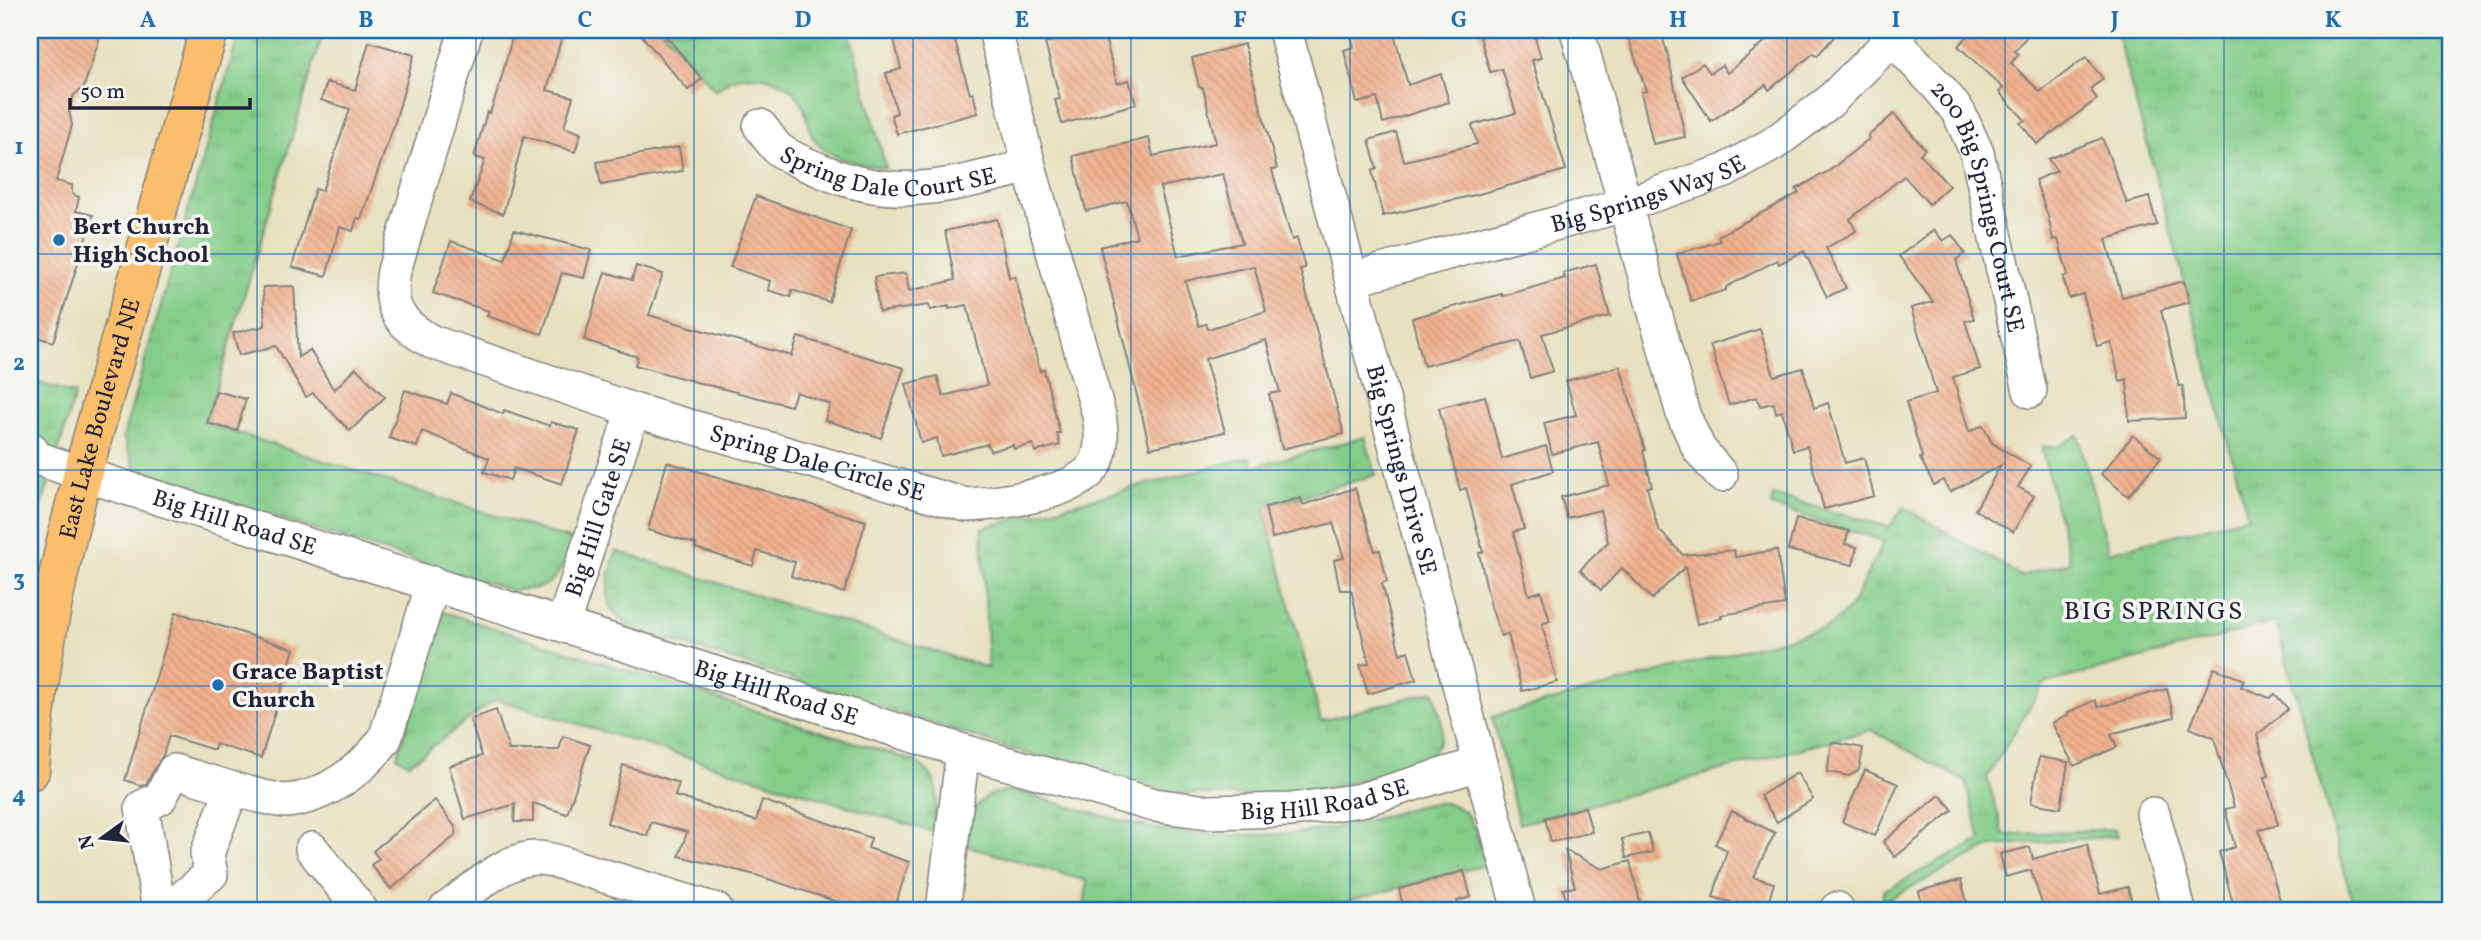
<svg xmlns="http://www.w3.org/2000/svg" width="2481" height="940" viewBox="0 0 2481 940" font-family="Vollkorn,serif">
	<defs>
		<pattern id="park-tufts" width="24" height="20" patternUnits="userSpaceOnUse" patternTransform="scale(1.75)"><rect width="24" height="20" fill="#84cd89"/><path d="M3 7l-1-3M5 7V3M7 7l1-3M15 17l-1-3M17 17v-4M19 17l1-3" fill="none" stroke="#72b077"/></pattern>
		<pattern id="building-back-hatch" width="6" height="6" patternUnits="userSpaceOnUse" patternTransform="scale(1.75)"><rect width="6" height="6" fill="#f0b18f"/><path d="M-1 5l2 2M0 0l6 6M5-1l2 2" fill="none" stroke="#ce987c"/></pattern>
	</defs>
	<rect width="100%" height="100%" fill="#f6f6f2"/>
	<filter id="ink" filterUnits="userSpaceOnUse"><feTurbulence type="fractalNoise" baseFrequency=".0143" numOctaves="2"/><feDisplacementMap in="SourceGraphic" scale="14" xChannelSelector="R" yChannelSelector="G"/><feConvolveMatrix kernelMatrix="1 2 1 2 8 2 1 2 1" color-interpolation-filters="sRGB"/></filter>
	<filter id="wash" filterUnits="userSpaceOnUse"><feTurbulence type="fractalNoise" baseFrequency=".00686" numOctaves="4" result="noise"/><feDisplacementMap in="SourceGraphic" scale="28" xChannelSelector="R" yChannelSelector="G"/><feGaussianBlur stdDeviation="1.57" result="paint"/><feColorMatrix in="noise" values="0 0 0 0 0 0 0 0 0 0 0 0 0 0 0 0 0 1.4 0 .05"/><feComposite in="paint" operator="in"/></filter>
	<g filter="url(#wash)">
		<rect width="100%" height="100%" fill="#e7e1bf"/>
		<!-- park -->
		<g fill="url(#park-tufts)" stroke="#537862" stroke-width="2">
			<path d="M240,30H324L206,423L572,540C565,560 560,583 537,588C529,590 522,588 514,591L144,477L136,471L123,437Z"/>
			<path d="M662,30H849L886,168C864,164 831,161 816,142C808,132 808,117 803,106C792,80 759,71 733,79C727,81 721,87 716,91Z"/>
			<polygon points="2116,30 2451,30 2451,910 2355,910 2276,622 2044,684 1987,777 2004,835 2115,829 2118,836 1992,846 1882,902 1883,891 1981,840 1966,782 1871,730 1519,824 1492,717 1828,627 1850,608 1884,541 1771,506 1773,495 1889,527 1904,507 2021,576 2070,562 2041,447 2059,446 2078,435 2109,552 2248,516"/>
			<polygon points="30,380 75,394 30,547"/>
			<path d="M1365,437L1376,475L1264,507L1321,721L1434,691C1437,704 1443,719 1442,732C1438,764 1397,772 1371,778C1297,797 1221,801 1146,787C1127,784 1108,777 1090,772C1035,757 982,739 928,722C832,692 737,661 641,631C598,614 605,588 616,551L988,668L982,528L1250,457L1253,467Z"/>
			<path d="M443,612L914,761C946,779 936,800 932,832L496,699L409,764L397,757Z"/>
			<path d="M1013,790C1061,804 1108,819 1157,829C1202,837 1249,836 1294,833C1320,831 1348,826 1373,819C1393,815 1432,798 1450,804C1476,812 1479,842 1485,865L1314,910H1084L1087,881L967,846C969,828 970,804 990,795C996,792 1006,792 1013,790Z"/>
		</g>
		<g id="blocks">
			<!-- building -->
			<g fill="url(#building-back-hatch)" fill-rule="evenodd">
				<polygon points="30,30 102,30 84,87 74,95 69,111 72,125 56,181 72,185 72,194 79,197 76,211 93,215 53,342 30,335"/>
				<polygon points="514,30 538,30 562,36 547,90 573,97 564,127 581,133 575,152 524,136 503,214 470,202 485,160 474,157 487,112 490,113 499,87"/>
				<polygon points="637,30 661,30 702,79 688,90"/>
				<polygon points="892,30 952,30 970,94 973,93 978,113 897,134 891,115 897,113 886,73 901,69"/>
				<polygon points="1073,30 1103,30 1117,83 1129,80 1136,104 1062,124 1055,100 1060,99 1045,43 1074,36"/>
				<polygon points="1373,30 1393,30 1408,85 1441,74 1449,102 1383,123 1377,98 1357,103 1344,50 1354,47 1351,36"/>
				<polygon points="1478,30 1533,30 1541,58 1532,60 1566,170 1475,195 1383,216 1372,171 1377,169 1369,140 1396,132 1404,161 1477,144 1472,125 1516,113 1502,69 1490,72"/>
				<polygon points="1626,30 1660,30 1668,55 1685,137 1653,144 1641,92 1646,91"/>
				<polygon points="1779,30 1840,30 1817,56 1814,53 1769,90 1766,85 1711,121 1682,77 1703,63 1710,73 1722,65 1727,73"/>
				<polygon points="1973,30 2032,30 2015,51 2019,54 2011,63 2040,92 2086,57 2103,79 2090,89 2097,99 2037,144 2020,123 2025,120 1999,92 2003,88 1958,46"/>
				<polygon points="369,42 414,55 395,122 361,219 357,218 353,231 340,227 326,276 292,267 315,189 322,191 350,109 321,100 327,82 355,90"/>
				<path d="M1244,44L1277,169L1272,170L1292,240L1297,238L1305,268L1300,269L1344,434L1282,449L1269,394L1280,392L1266,340L1205,359L1225,432L1150,448L1100,247L1137,237L1127,201L1086,211L1073,156L1149,138L1153,156L1216,143L1203,88L1199,87L1192,58ZM1223,174L1242,243L1178,256L1160,187ZM1254,266L1266,311L1208,329L1206,324L1199,326L1185,281Z"/>
				<polygon points="1894,114 1925,149 1920,154 1949,186 1929,204 1904,176 1850,219 1856,231 1826,248 1846,288 1827,297 1804,251 1779,264 1777,260 1726,287 1726,290 1691,301 1677,254 1720,241 1718,236 1799,193 1796,189 1829,171 1870,138 1868,136"/>
				<polygon points="2102,138 2127,203 2149,197 2157,225 2106,239 2122,297 2184,281 2189,302 2161,310 2179,386 2183,386 2185,418 2129,421 2127,379 2120,381 2111,342 2097,346 2083,294 2069,298 2063,277 2068,275 2058,239 2053,240 2048,216 2035,180 2057,171 2048,159"/>
				<polygon points="679,147 683,171 601,185 597,162"/>
				<polygon points="756,196 851,230 829,302 792,290 791,297 768,290 770,281 730,267"/>
				<polygon points="997,219 1009,277 1015,276 1040,371 1044,370 1060,433 1057,433 1060,445 1035,452 1033,444 1014,449 1013,445 990,451 988,444 941,456 937,438 921,443 906,384 937,376 943,396 987,385 967,305 949,309 949,306 930,310 929,305 879,312 874,277 906,273 909,291 955,280 945,231"/>
				<polygon points="514,230 591,250 584,278 562,273 542,334 487,316 489,311 433,293 451,241 505,260"/>
				<polygon points="1934,230 1943,241 1952,235 1965,253 1956,260 1974,319 1965,321 1980,369 1953,377 1969,432 1983,425 1992,443 2031,466 2018,487 2034,496 2013,532 1975,510 2001,465 1950,492 1943,480 1934,485 1920,458 1922,457 1906,402 1936,393 1911,308 1933,302 1899,256"/>
				<polygon points="1596,264 1610,316 1542,334 1553,371 1530,378 1520,341 1424,366 1412,318 1502,294 1503,296 1565,278 1563,273"/>
				<polygon points="636,266 663,274 649,315 792,356 798,337 904,368 881,438 825,420 830,404 796,392 791,406 696,382 635,365 638,357 584,340 605,272 632,280"/>
				<polygon points="294,286 298,357 310,350 334,390 356,368 385,397 350,431 313,393 306,397 276,346 239,355 233,333 265,326 263,287"/>
				<polygon points="1760,329 1774,376 1803,368 1814,408 1828,403 1845,463 1864,458 1874,496 1824,509 1807,446 1793,450 1782,411 1776,413 1774,403 1760,406 1757,397 1729,405 1710,345"/>
				<polygon points="1620,366 1645,450 1643,451 1652,486 1647,487 1658,529 1683,555 1734,550 1735,557 1777,550 1785,605 1721,615 1722,618 1697,624 1685,567 1652,599 1622,568 1601,590 1580,570 1608,542 1600,510 1567,518 1561,497 1609,485 1598,442 1552,454 1544,423 1576,415 1566,381"/>
				<polygon points="405,390 447,404 451,393 503,414 504,410 550,426 551,422 579,430 562,484 514,468 510,480 484,472 489,458 422,431 417,447 389,438"/>
				<polygon points="216,391 246,399 237,431 207,423"/>
				<polygon points="1485,396 1502,459 1546,446 1553,471 1512,484 1524,529 1513,532 1529,595 1541,591 1550,621 1542,624 1557,682 1522,691 1508,634 1501,636 1491,607 1479,553 1483,552 1466,488 1460,490 1439,408"/>
				<polygon points="2133,435 2161,458 2128,496 2101,474"/>
				<polygon points="667,462 866,521 844,593 791,576 795,562 757,551 753,566 695,548 696,544 648,530"/>
				<polygon points="1355,488 1375,551 1380,550 1387,581 1382,583 1400,654 1408,651 1416,680 1368,694 1360,665 1369,663 1351,590 1340,590 1334,560 1344,558 1333,523 1272,538 1265,507 1301,498 1303,505"/>
				<polygon points="1796,519 1849,531 1845,544 1857,547 1853,565 1788,550"/>
				<polygon points="176,612 294,649 261,758 216,744 214,750 169,736 163,755 146,784 142,786 125,780"/>
				<polygon points="2214,668 2244,680 2241,687 2270,698 2275,694 2288,709 2257,735 2269,776 2265,777 2278,825 2259,830 2283,910 2235,910 2219,852 2235,847 2225,809 2234,807 2214,738 2190,728"/>
				<polygon points="2167,689 2174,717 2111,734 2117,747 2074,766 2052,723 2068,715 2067,713 2095,700 2098,707"/>
				<polygon points="496,710 509,750 559,750 563,736 590,745 567,814 533,803 533,822 514,822 515,804 465,819 449,766 482,756 470,719"/>
				<polygon points="1832,742 1863,748 1859,770 1849,776 1827,772"/>
				<polygon points="2039,757 2068,762 2061,808 2031,803"/>
				<polygon points="623,765 679,783 675,796 756,821 762,800 871,838 868,848 909,862 894,910 875,910 851,903 850,906 756,875 679,856 687,832 651,822 647,836 607,823"/>
				<polygon points="1865,770 1898,784 1875,836 1842,822"/>
				<polygon points="1797,773 1813,799 1777,822 1760,796"/>
				<polygon points="1940,795 1953,810 1895,857 1883,842"/>
				<polygon points="435,800 456,828 456,835 391,889 371,865 379,859 373,851"/>
				<polygon points="1585,807 1592,832 1551,842 1545,818"/>
				<polygon points="1732,811 1775,833 1753,877 1774,883 1766,910 1757,910 1713,897 1727,850 1715,844"/>
				<polygon points="1648,833 1653,852 1626,858 1622,839"/>
				<polygon points="2087,844 2100,894 2128,887 2134,910 2044,910 2031,870 2006,877 2000,854 2030,847 2033,859"/>
				<polygon points="1565,850 1602,869 1630,861 1642,910 1569,910 1563,889 1575,887"/>
				<polygon points="1464,871 1471,897 1457,901 1460,910 1404,910 1399,889"/>
				<polygon points="1961,880 1969,910 1923,910 1919,891"/>
			</g>
		</g>
	</g>
	<g filter="url(#ink)">
		<use href="#blocks" fill-opacity="0" stroke="#84827d" stroke-width="2"/>
		<g fill="none" stroke-linecap="round" stroke-linejoin="round">
			<!-- minor casing -->
			<g stroke="#84827d" stroke-width="36">
				<g id="minor">
					<path id="s1" d="M466,30L394,271C387,309 400,324 432,342L633,410L966,505C997,504 1068,494 1090,471C1104,456 1102,434 1099,415L1029,166L995,30"/>
					<path id="s2" d="M1285,30L1519,910"/>
					<polyline points="1577,30 1683,414 1699,449 1721,475"/>
					<path id="s3" d="M1893,39L1941,90L1959,113L1977,153L2030,391"/>
					<path id="s4" d="M760,126C766,133 771,142 777,148C789,158 810,166 825,172C898,203 957,184 1029,166"/>
					<path id="s5" d="M1352,279L1624,205L1725,171L1773,144L1829,102L1901,30"/>
					<path id="s6" d="M30,448L37,458L82,474L963,751L1154,805L1208,812L1291,810L1361,800L1479,764"/>
					<path id="s7" d="M563,624L633,410"/>
					<polyline points="2153,814 2179,910"/>
					<polyline points="312,849 361,910"/>
					<polyline points="1837,909 1837,910"/>
					<path d="M159,910L142,807L160,798L174,771C204,780 234,790 264,797C271,798 279,801 286,801C325,798 363,769 385,739L433,583"/>
					<polyline points="168,910 211,874 207,854 232,789"/>
					<path d="M445,910C469,893 506,857 537,858C544,858 552,860 559,862L716,910"/>
					<polyline points="943,910 963,751"/>
				</g>
			</g>
			<!-- major casing -->
			<g stroke="#84827d" stroke-width="41">
				<g id="major">
					<path id="s8" d="M30,771C40,614 85,461 129,310C156,217 182,123 209,30"/>
				</g>
			</g>
			<!-- minor -->
			<use href="#minor" stroke="#fff" stroke-width="33"/>
			<!-- major -->
			<use href="#major" stroke="#fabe6d" stroke-width="38"/>
		</g>
	</g>
	<!-- grid -->
	<path fill="none" stroke="#1f6fb2" stroke-width="2" stroke-opacity="0.55" d="M257,30V910M476,30V910M694,30V910M913,30V910M1131,30V910M1350,30V910M1568,30V910M1787,30V910M2005,30V910M2224,30V910M30,254H2451M30,470H2451M30,686H2451"/>
	<!-- markers -->
	<g fill="#1f6fb2" stroke="#f6f6f2" stroke-width="2.5">
		<circle cx="59" cy="240" r="7"/>
		<circle cx="218" cy="685" r="7"/>
	</g>
	<g text-anchor="middle" stroke-width="7" stroke-linejoin="round" paint-order="stroke">
		<!-- street labels -->
		<g font-size="24" fill="#22223b" stroke="#f6f6f2">
			<text dy="8" stroke="none"><textPath href="#s4" startOffset="145">Spring Dale Court SE</textPath></text>
			<text dy="8" stroke="none"><textPath href="#s5" startOffset="308">Big Springs Way SE</textPath></text>
			<text dy="8" stroke="none"><textPath href="#s3" startOffset="194">200 Big Springs Court SE</textPath></text>
			<text dy="8" stroke="none"><textPath href="#s8" startOffset="360">East Lake Boulevard NE</textPath></text>
			<text dy="8" stroke="none"><textPath href="#s1" startOffset="744">Spring Dale Circle SE</textPath></text>
			<text dy="8" stroke="none"><textPath href="#s2" startOffset="455">Big Springs Drive SE</textPath></text>
			<text dy="8" stroke="none"><textPath href="#s7" startOffset="112">Big Hill Gate SE</textPath></text>
			<text dy="8" stroke="none"><textPath href="#s6" startOffset="220">Big Hill Road SE</textPath></text>
			<text dy="8" stroke="none"><textPath href="#s6" startOffset="788">Big Hill Road SE</textPath></text>
			<text dy="8" stroke="none"><textPath href="#s6" startOffset="1354">Big Hill Road SE</textPath></text>
		</g>
		<!-- poi labels -->
		<g font-size="24" font-weight="bold" fill="#22223b" stroke="#f6f6f2" text-anchor="start">
			<text x="73" y="234">Bert Church<tspan x="73" dy="28">High School</tspan></text>
			<text x="232" y="679">Grace Baptist<tspan x="232" dy="28">Church</tspan></text>
		</g>
		<!-- neighbourhood labels -->
		<g font-size="26" letter-spacing="2" fill="#22223b" stroke="#f6f6f2">
			<text x="2154" y="619">BIG SPRINGS</text>
		</g>
	</g>
	<!-- margin -->
	<rect width="2481" height="940" fill="none" stroke="#f6f6f2" stroke-width="77"/>
	<!-- north arrow -->
	<g transform="translate(102 838) rotate(255)" stroke="#f6f6f2" stroke-width="5" paint-order="stroke">
	<path d="M0-5L12 26L0 18L-12 26Z" fill="#22223b"/>
	<text y="-10" font-size="19" font-weight="bold" text-anchor="middle" fill="#22223b">N</text>
	</g>
	<!-- scale -->
	<path d="M70 98v10h180v-10" fill="none" stroke="#22223b" stroke-width="3.5"/>
	<text x="80" y="98" font-size="21" fill="#22223b" stroke="#f6f6f2" stroke-width="5" paint-order="stroke">50 m</text>
	<rect x="38" y="38" width="2404" height="864" fill="none" stroke="#1f6fb2" stroke-width="2.5"/>
	<g font-size="23" text-anchor="middle" font-weight="bold" fill="#1f6fb2">
		<text x="148" y="27">A</text>
		<text x="366" y="27">B</text>
		<text x="585" y="27">C</text>
		<text x="803" y="27">D</text>
		<text x="1022" y="27">E</text>
		<text x="1240" y="27">F</text>
		<text x="1459" y="27">G</text>
		<text x="1678" y="27">H</text>
		<text x="1896" y="27">I</text>
		<text x="2115" y="27">J</text>
		<text x="2333" y="27">K</text>
		<text x="19" y="154">1</text>
		<text x="19" y="370">2</text>
		<text x="19" y="586">3</text>
		<text x="19" y="802">4</text>
	</g>
</svg>
